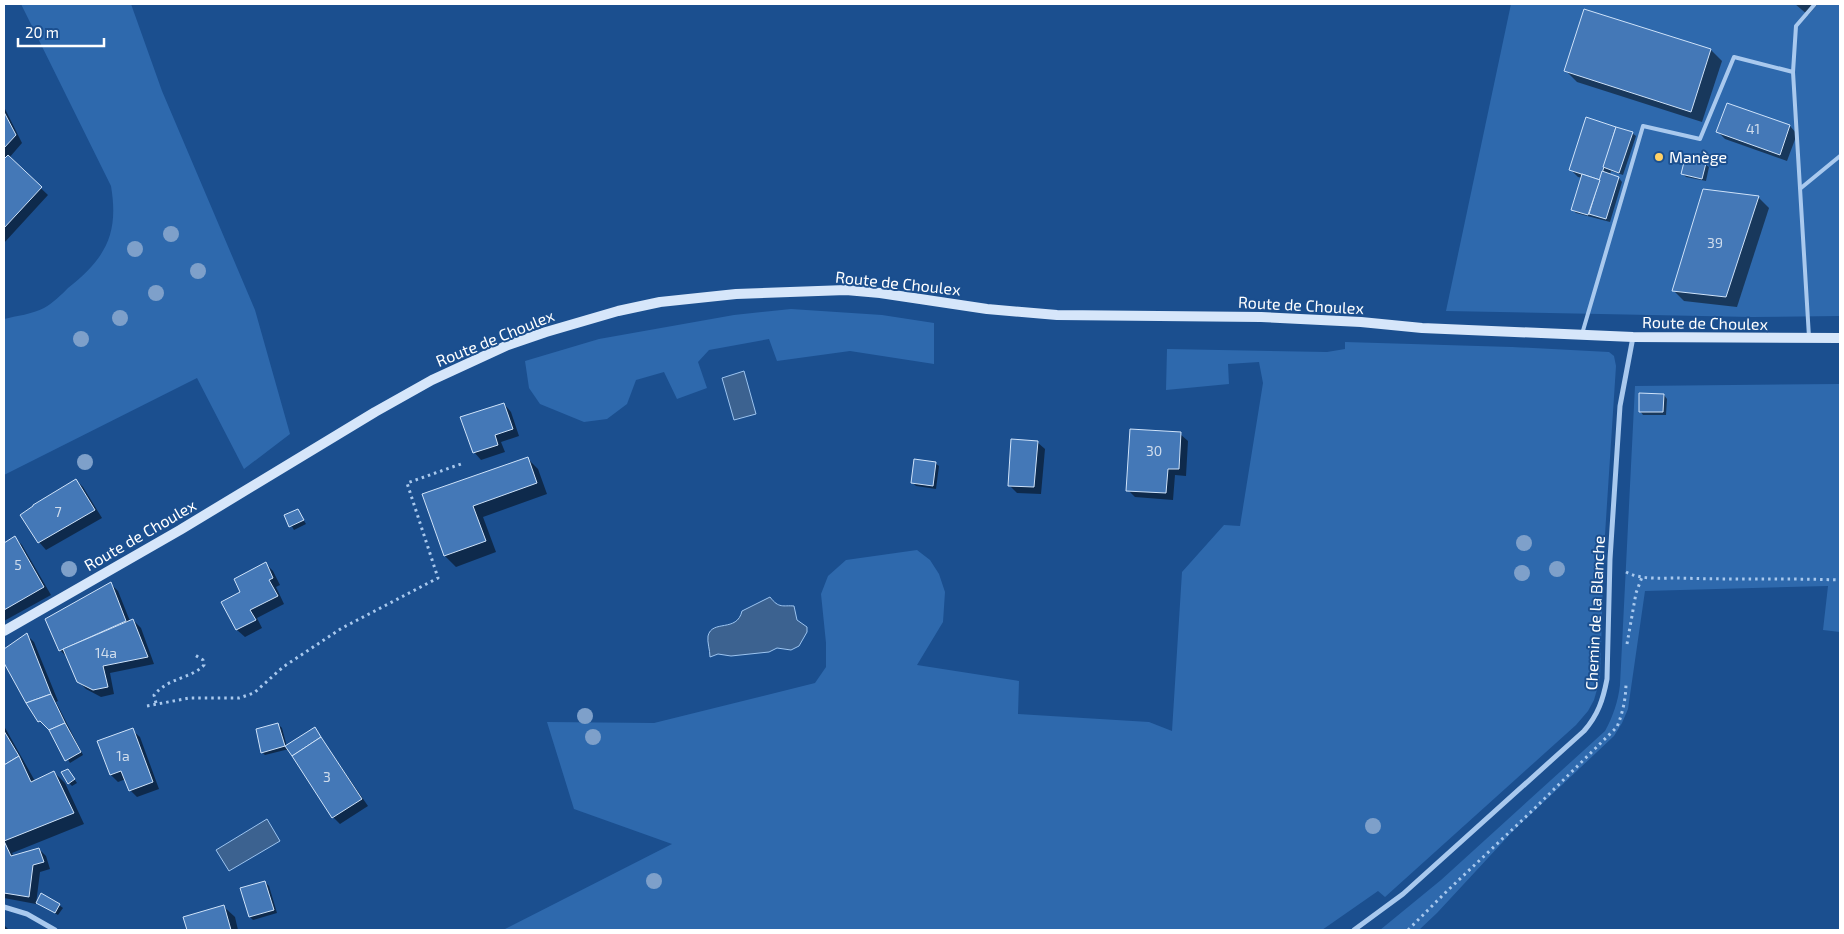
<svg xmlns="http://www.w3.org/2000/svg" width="1844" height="934" viewBox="0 0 1844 934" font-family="'Exo 2',sans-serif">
	<rect width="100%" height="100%" fill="#1b4f8f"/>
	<!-- green -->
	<g fill="#2e69ad">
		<path d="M21,4H131L162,91L255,310L290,434L244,469L197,378L4,475V319C16,316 33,314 44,308C53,303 61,295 68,288C106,258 119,234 111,186Z"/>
		<polygon points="1511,4 1840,4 1840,316 1752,317 1446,311"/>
		<polygon points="791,309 882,315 934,323 934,364 850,351 777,361 769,339 709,350 698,362 707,388 677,399 664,372 636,380 627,404 607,419 584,422 540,404 529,388 525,361 599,339 734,315"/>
		<polygon points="1345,342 1512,347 1609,352 1614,356 1616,366 1604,550 1600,679 1594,700 1588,711 1576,725 1385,897 1378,891 1322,930 503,930 672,844 574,809 547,722 654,723 815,683 826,667 826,643 821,594 828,576 846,560 917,550 930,560 939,574 945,592 943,622 917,665 1019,681 1018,714 1149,722 1172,731 1182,572 1224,525 1240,526 1263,383 1259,362 1228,364 1229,384 1166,390 1167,349 1327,352 1345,349"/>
		<path d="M1840,384V632L1823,630L1828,586L1645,591L1628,709L1622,723L1614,736L1513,831L1437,913L1419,930H1380L1441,880L1605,731C1613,716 1618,702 1620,685L1635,386Z"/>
	</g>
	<!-- water -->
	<g fill="#3c6290" stroke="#9cc4f0">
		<polygon points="744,371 756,414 734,420 722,378"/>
		<path d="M770,597C779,609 783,605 794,606L797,620L807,627V632L799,646L791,650L777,648L769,652L731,656L718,654L710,657C710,650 707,642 708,636C712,619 737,633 742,611Z"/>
		<polygon points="267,819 280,841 229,871 216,850"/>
	</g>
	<!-- shadow -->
	<g fill="#0007">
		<polygon points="1795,4 1818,4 1808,15"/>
		<polygon points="1711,50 1722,61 1702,122 1577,82 1566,71"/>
		<polygon points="4,107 22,143 9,158 48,195 4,243"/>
		<polygon points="1790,126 1797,134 1787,161 1725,139 1718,132"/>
		<polygon points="1632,133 1636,136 1623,175 1611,171 1610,175 1619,178 1622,182 1610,222 1576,213 1573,210 1582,178 1578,177 1571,170"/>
		<polygon points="1705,164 1709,167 1706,181 1686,177 1682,173"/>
		<polygon points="1758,197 1769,208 1737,307 1684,301 1673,290"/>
		<polygon points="1664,395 1667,399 1666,415 1643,415 1640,411"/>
		<polygon points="504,404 511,412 519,436 501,442 505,452 481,460 474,452"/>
		<polygon points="1180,434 1188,441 1186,476 1175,475 1173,500 1135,497 1128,490"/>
		<polygon points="1037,442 1045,449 1041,494 1017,493 1009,485"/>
		<polygon points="527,458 538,469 547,494 483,517 496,552 456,567 445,556 423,495"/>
		<polygon points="935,463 939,466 936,489 916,486 912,482"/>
		<polygon points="76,480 83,487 102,518 46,550 39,542"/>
		<polygon points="298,511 306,524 294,530 286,516"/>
		<polygon points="15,538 22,545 51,595 4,621 4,544"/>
		<polygon points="265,563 273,571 280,585 276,587 284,604 257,618 262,628 245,637 237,630 223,602 241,592"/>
		<polygon points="111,584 118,591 130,621 133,620 141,628 154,664 110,673 114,694 101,697 86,689 78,681 67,657 60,650"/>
		<polygon points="27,635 34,642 58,701 56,702 83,755 70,763 50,729 39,721 4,660 4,650"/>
		<polygon points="278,724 282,728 287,747 315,729 368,806 340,824 333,817 289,749 265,755 262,752"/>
		<polygon points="4,726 35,781 54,772 65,783 84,824 12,853 14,857 39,849 46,856 50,869 40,872 36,904 4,898"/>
		<polygon points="132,730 140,737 159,789 137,797 130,790 126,779 118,782 111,775 98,742"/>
		<polygon points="71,774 77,783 72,786 69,783"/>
		<polygon points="265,882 269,886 277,913 253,920 250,917 242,889"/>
		<polygon points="37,902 59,905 63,908 58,915"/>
		<polygon points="223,906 235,917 238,930 188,930 184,918"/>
		<polygon points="4,925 9,930 4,930"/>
	</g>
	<!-- building -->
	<g fill="#4478b7" stroke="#cfe3fa">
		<polygon points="1584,9 1711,49 1691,112 1564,71"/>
		<polygon points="1727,103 1790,125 1780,155 1716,132"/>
		<polygon points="4,112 16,135 4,148"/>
		<polygon points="1586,117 1616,127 1600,180 1569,170"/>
		<polygon points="1616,127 1633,132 1619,173 1603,167"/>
		<polygon points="8,155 42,187 4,228 4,159"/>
		<polygon points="1685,158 1706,163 1702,179 1681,174"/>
		<polygon points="1602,171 1619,177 1606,219 1589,214"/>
		<polygon points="1582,174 1600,180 1588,215 1571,210"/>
		<polygon points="1703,189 1759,196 1726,297 1672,291"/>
		<polygon points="1639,393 1664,394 1663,412 1639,412"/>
		<polygon points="504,403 513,429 495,435 498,445 473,453 460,417"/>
		<polygon points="1130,429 1181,432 1179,469 1168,469 1166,493 1126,491"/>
		<polygon points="1011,439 1038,441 1034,487 1008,486"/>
		<polygon points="528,457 537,483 473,506 486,541 444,556 422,494"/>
		<polygon points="914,459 936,462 933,486 911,483"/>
		<polygon points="76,479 95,510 38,543 20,515 33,506 33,505"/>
		<polygon points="298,509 304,520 289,527 284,515"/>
		<polygon points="15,536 44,587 4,610 4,543"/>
		<polygon points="266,562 273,578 269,580 278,596 250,610 256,620 236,630 221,602 240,592 234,579"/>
		<polygon points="111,582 126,621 59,651 45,619"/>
		<polygon points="133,619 148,657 103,666 108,687 93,690 77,682 63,649"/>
		<polygon points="27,633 51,694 26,703 4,663 4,649"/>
		<polygon points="51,694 65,723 49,730 40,721 38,722 26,703"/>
		<polygon points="65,723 81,752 65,761 49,730"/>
		<polygon points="278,723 285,746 261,753 256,729"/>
		<polygon points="315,727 321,737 292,756 285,746"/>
		<polygon points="133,728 153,782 129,791 121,771 110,775 97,741"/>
		<polygon points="4,731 19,756 4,765"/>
		<polygon points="321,737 362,799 332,818 292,756"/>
		<polygon points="19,756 31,782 54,771 74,813 4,841 4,765"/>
		<polygon points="68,769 75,779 68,784 61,772"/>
		<polygon points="4,841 11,856 39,848 44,862 33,865 29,897 4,893"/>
		<polygon points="265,881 274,910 249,917 240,888"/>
		<polygon points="41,893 60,904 55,913 36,903"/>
		<polygon points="224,905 231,930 187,930 183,917"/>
	</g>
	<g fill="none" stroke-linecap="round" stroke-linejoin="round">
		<!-- path -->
		<g stroke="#a9c9ee" stroke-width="3" stroke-dasharray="2.5 4" stroke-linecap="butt">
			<path d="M1626,572C1641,580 1662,578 1679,578C1733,580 1786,578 1840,580"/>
			<polyline points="1627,644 1636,593 1642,577"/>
			<path d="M156,703L154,695C169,677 191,679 204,665L203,660L195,655"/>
			<polyline points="147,706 189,698 239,698 254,693 283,667 342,628 438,578 407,483 461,464"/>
			<path d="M1408,930L1446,892L1534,809L1617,727C1623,712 1626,698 1626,682"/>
		</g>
		<!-- lane -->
		<g stroke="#a9c9ee" stroke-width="4">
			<polyline points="1793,72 1796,26 1815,4"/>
			<polyline points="1801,188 1840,156"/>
			<polyline points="1582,334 1643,126 1700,139 1734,57 1793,72 1809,337"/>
		</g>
		<!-- street -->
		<g stroke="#a9c9ee" stroke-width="5">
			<polyline points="4,907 27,914 55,930"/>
			<path d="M1354,930L1403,894L1584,731C1598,715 1603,700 1607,679L1610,559L1620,406L1633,337"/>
		</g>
		<!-- secondary -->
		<polyline stroke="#d6e6fa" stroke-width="10" points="4,631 180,530 375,412 432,380 508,345 546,332 618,311 660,302 736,294 846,290 880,293 987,309 1057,315 1261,317 1361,322 1422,328 1633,337 1840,338"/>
	</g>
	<!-- trees -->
	<g fill="#7ea0ca">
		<circle cx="171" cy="234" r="8"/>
		<circle cx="135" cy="249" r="8"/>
		<circle cx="198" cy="271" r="8"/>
		<circle cx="156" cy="293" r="8"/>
		<circle cx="120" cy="318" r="8"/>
		<circle cx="81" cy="339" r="8"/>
		<circle cx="85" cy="462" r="8"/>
		<circle cx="1524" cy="543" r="8"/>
		<circle cx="69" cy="569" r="8"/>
		<circle cx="1557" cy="569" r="8"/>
		<circle cx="1522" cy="573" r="8"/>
		<circle cx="585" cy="716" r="8"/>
		<circle cx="593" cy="737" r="8"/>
		<circle cx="1373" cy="826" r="8"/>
		<circle cx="654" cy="881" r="8"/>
	</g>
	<!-- markers -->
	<circle fill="#ffd166" stroke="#1b4f8f" stroke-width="2" cx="1659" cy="157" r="5"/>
	<g text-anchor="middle" stroke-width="4" stroke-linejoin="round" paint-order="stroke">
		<!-- number labels -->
		<g font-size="14" fill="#d0dded">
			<text x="1753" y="134">41</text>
			<text x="1715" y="248">39</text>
			<text x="1154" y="456">30</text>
			<text x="58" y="517">7</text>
			<text x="18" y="570">5</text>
			<text x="106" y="658">14a</text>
			<text x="123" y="761">1a</text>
			<text x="327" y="782">3</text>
		</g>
		<!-- poi labels -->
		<g font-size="16" fill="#fff" stroke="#1b4f8f" text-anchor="start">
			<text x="1669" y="163">Manège</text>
		</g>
		<!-- street labels -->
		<g font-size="16" fill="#fff" stroke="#1b4f8f">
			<text transform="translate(898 283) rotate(6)" y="6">Route de Choulex</text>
			<text transform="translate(1301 305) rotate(3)" y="6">Route de Choulex</text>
			<text transform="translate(1705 323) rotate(1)" y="6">Route de Choulex</text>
			<text transform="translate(495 338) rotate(-22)" y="6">Route de Choulex</text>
			<text transform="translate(140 535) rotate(-30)" y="6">Route de Choulex</text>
			<text transform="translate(1595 613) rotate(-87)" y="6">Chemin de la Blanche</text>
		</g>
	</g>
	<!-- border -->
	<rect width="1844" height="934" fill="none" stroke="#ffffff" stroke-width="10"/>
	<!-- scale -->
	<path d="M18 38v8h86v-8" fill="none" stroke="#ffffff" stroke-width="2.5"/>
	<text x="25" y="38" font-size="15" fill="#ffffff" stroke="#1b4f8f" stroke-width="4" paint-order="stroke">20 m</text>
</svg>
